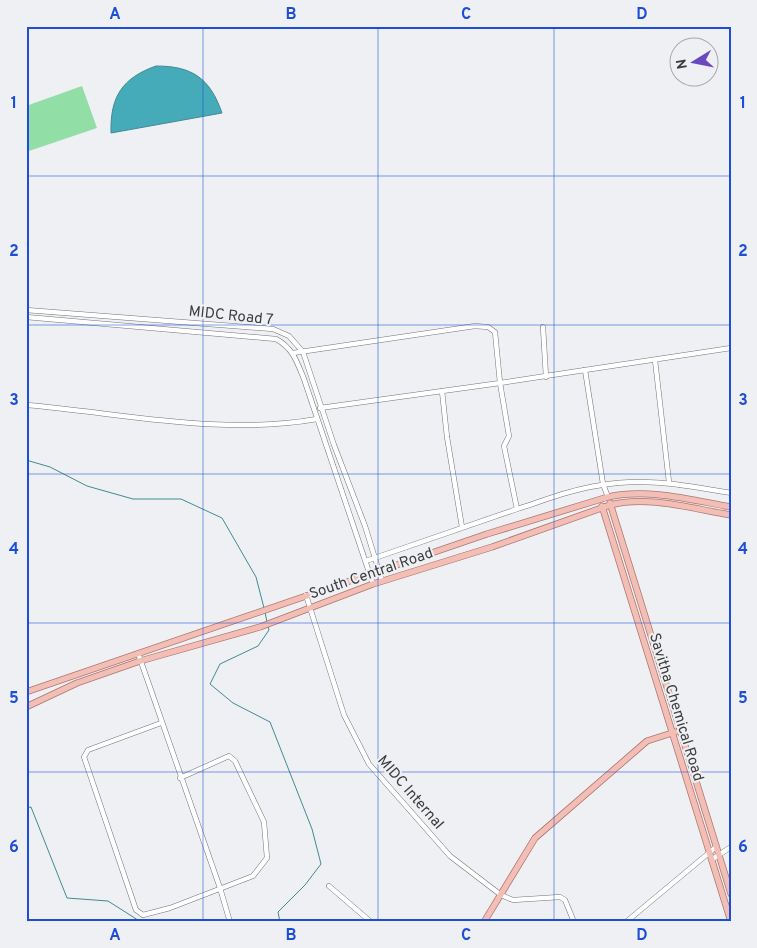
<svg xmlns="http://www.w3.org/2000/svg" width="757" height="948" viewBox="0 0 757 948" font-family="Overpass,sans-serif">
	<rect width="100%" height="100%" fill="#eef0f3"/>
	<!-- green -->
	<polygon fill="#91dea6" points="82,86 97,128 26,152 26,106"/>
	<!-- water -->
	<path fill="#45abb9" stroke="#428a94" d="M156,66C192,66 210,78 222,113L111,133C110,97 122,78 156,66Z"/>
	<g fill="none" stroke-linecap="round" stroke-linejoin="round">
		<!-- stream -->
		<g stroke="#428a94" stroke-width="1">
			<polyline points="26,460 50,467 87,486 133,499 181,499 222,518 256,577 264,608"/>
			<polyline points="265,612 267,622"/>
			<polyline points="268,626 269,630 258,646 220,664 210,684 233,703 270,722 312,829 321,864 305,885 278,912 280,922"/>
			<polyline points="26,808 31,807 67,898 108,901 141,922"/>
		</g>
		<!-- minor casing -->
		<g stroke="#737477" stroke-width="5.5">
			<g id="minor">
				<polyline points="26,310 273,329 289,336 303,352 334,445 365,526 382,581"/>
				<path d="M26,317L276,339C293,348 297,362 304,379L373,584"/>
				<polyline points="543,327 546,377"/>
				<polyline points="293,353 475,326 488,327 495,332 500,383 320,408"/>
				<polyline points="655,360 669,482"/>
				<polyline points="585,370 731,348"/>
				<polyline points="442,391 447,437 462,527"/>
				<path d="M26,405C122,413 221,436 317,419"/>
				<path d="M517,509C545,500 573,489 602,485C645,477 688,486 731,493"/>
				<polyline points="366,561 517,509 504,446 509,436 500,383 585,370 603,484 608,497"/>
				<polyline points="306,595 344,715 369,764 450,856 501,895 513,900 560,897 565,900 574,922"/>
				<polyline points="138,653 220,888 230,922"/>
				<polyline points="161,723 88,750 84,757 136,910 143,915 170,908 253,876 267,858 264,822 235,761 229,756 180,778"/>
				<polyline points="711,860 731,847"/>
				<polyline points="329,886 371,922"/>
				<polyline points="626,922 716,847"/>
			</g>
		</g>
		<!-- major casing -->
		<g stroke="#ae756c" stroke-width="7">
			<g id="major">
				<polyline points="610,503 731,894"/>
				<polyline points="602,506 731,922"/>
				<path d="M26,692L487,534L608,497C648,488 691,500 731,507"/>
				<path d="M26,707L77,683L140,661L260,627L373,584L492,547L610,505C648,495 693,509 731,515"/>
				<polyline points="484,922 535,838 647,741 675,732"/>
			</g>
		</g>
		<!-- minor -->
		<use href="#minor" stroke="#fff" stroke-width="4.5"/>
		<!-- major -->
		<use href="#major" stroke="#f3beb5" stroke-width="5.5"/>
	</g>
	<!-- grid -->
	<path fill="none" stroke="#1d4ed8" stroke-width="1" stroke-opacity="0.55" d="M203,26V922M378,26V922M554,26V922M26,176H731M26,325H731M26,474H731M26,623H731M26,772H731"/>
	<g text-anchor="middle" stroke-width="4" stroke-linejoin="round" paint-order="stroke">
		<!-- street labels -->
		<g font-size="15" fill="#3c3c3e" stroke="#eef0f3">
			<text transform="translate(231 315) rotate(6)" y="5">MIDC Road 7</text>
			<text transform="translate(371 573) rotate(-19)" y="5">South Central Road</text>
			<text transform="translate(677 707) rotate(73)" y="5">Savitha Chemical Road</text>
			<text transform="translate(411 792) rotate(49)" y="5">MIDC Internal</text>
		</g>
	</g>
	<!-- border -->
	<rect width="757" height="948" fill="none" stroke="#eef0f3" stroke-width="55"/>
	<!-- north arrow -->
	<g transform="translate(694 62) rotate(260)"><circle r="24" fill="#eef0f3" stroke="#a7a8ab"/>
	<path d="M0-4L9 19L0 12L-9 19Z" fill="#6a48c0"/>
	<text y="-8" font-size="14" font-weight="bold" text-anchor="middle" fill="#3c3c3e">N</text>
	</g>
	<rect x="28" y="28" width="702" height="892" fill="none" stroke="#1d4ed8" stroke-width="2"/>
	<g font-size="16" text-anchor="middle" font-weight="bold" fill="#1d4ed8">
		<text x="115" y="19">A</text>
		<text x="291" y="19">B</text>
		<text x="466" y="19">C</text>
		<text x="642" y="19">D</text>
		<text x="14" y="108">1</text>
		<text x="743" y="108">1</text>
		<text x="14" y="256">2</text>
		<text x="743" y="256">2</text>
		<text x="14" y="405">3</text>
		<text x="743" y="405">3</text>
		<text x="14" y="554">4</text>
		<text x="743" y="554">4</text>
		<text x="14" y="703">5</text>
		<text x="743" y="703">5</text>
		<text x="14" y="852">6</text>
		<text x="743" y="852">6</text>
		<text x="115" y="940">A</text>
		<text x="291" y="940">B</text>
		<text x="466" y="940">C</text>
		<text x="642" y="940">D</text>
	</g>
</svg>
